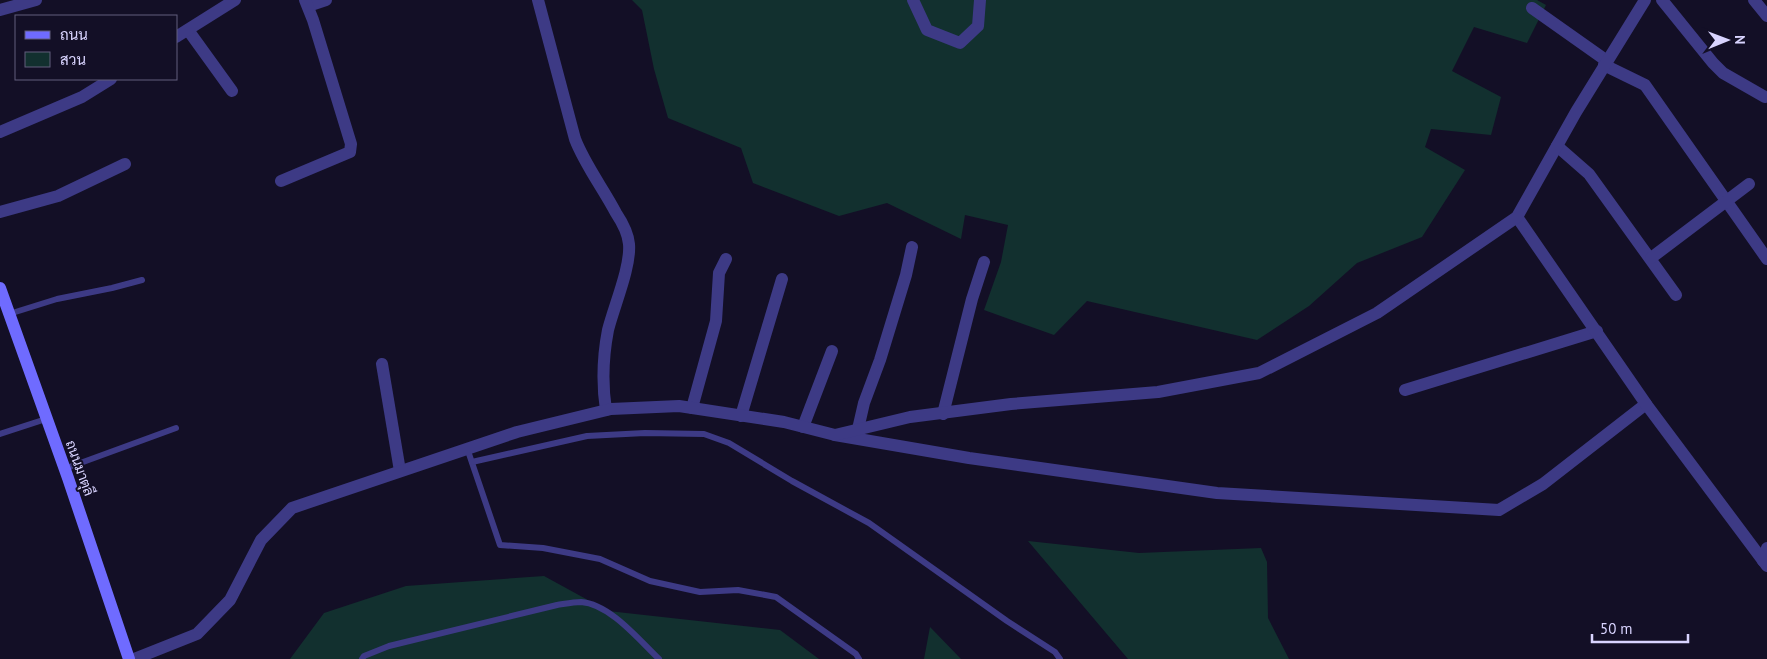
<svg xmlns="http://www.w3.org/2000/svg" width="1767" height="659" viewBox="0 0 1767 659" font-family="'PT Sans',Sarabun,sans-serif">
	<rect width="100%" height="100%" fill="#130f26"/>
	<!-- green -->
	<g fill="#12302f">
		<polygon points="632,0 1537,0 1546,5 1527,43 1474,27 1452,71 1501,97 1491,135 1431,129 1425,147 1465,170 1422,237 1357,263 1309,306 1257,340 1087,301 1054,335 984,310 1001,262 1008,225 965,215 961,239 887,203 839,216 753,183 741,148 668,118 654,69 642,10"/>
		<polygon points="1028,541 1139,553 1261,548 1267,562 1268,618 1289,659 1128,659"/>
		<polygon points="544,576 608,611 780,630 819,659 290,659 324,613 406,586"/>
		<polygon points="930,627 961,659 924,659"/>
	</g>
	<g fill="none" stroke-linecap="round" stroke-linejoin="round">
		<!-- service -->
		<g stroke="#3d3a85" stroke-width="6">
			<polyline points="9,314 57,299 112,288 142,280"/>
			<polyline points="0,434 46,419"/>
			<polyline points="467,448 500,545 543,548 600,559 650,581 700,592 738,590 776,597 856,654 859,659"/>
			<polyline points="472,462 587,436 645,433 704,434 729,443 792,481 869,523 1007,621 1055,652 1060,659"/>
			<polyline points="64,469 176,428"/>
			<path d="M362,659L364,656L389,646L557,605C564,604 573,602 581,602C610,604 639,640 659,659"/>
		</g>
		<!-- minor -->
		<g stroke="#3d3a85" stroke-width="12">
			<path d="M538,0L575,139C585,165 603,188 616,213C622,222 628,233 629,244C631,267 614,306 608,330C603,356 602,384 606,410"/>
			<polyline points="913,0 927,30 960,43 978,26 980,0"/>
			<polyline points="1662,0 1713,63 1723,73 1765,97"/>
			<polyline points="1754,0 1767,16"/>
			<polyline points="308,6 326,0"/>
			<polyline points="1532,8 1607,61"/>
			<polyline points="0,10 36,0"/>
			<polyline points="188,30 232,91"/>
			<polyline points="176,37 235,0"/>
			<polyline points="1604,65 1645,85 1767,259"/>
			<polyline points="0,132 82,97 111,79"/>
			<polyline points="1557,146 1589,174 1676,295"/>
			<polyline points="281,181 350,152 351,144 313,20 305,0"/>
			<polyline points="0,212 58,196 125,164"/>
			<polyline points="1651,258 1749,184"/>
			<polyline points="382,364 400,471"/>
			<polyline points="1405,390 1597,331"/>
			<polyline points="692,408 716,321 719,273 726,259"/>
			<polyline points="943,414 972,299 984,262"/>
			<polyline points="741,416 782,279"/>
			<polyline points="803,427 832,351"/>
			<polyline points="858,429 864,403 880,360 906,275 912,247"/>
			<polyline points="835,435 969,458 1217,493 1499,510 1543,484 1646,404"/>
			<polyline points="1763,561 1767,548"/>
		</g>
		<!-- tertiary -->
		<g stroke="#3d3a85" stroke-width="12">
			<polyline points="1517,217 1646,404 1767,566"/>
			<polyline points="134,659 197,634 230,600 261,540 292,508 517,432 611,409 679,406 784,422 835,435 910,417 1011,404 1158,392 1259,373 1377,313 1517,217 1576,112 1645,0"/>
		</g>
		<!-- secondary -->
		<polyline stroke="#6f6bff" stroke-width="12" points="0,288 68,478 129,659"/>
	</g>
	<g text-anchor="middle" stroke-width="4" stroke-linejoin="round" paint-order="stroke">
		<!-- street labels -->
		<g font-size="14" fill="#d9d4ff" stroke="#130f26">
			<text transform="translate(80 468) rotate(70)" y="5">ถนนมาตุลี</text>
		</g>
	</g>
	<!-- legend -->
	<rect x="15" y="15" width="162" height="65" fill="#130f26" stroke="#625e7d"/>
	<rect x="25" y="31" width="25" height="8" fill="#6f6bff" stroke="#625e7d"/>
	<text x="60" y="40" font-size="15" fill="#d9d4ff">ถนน</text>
	<rect x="25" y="52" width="25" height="15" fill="#12302f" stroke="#625e7d"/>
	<text x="60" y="65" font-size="15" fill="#d9d4ff">สวน</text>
	<!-- north arrow -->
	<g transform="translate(1727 40) rotate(89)" stroke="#130f26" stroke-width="4" paint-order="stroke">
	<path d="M0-4L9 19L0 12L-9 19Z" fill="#d9d4ff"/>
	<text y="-8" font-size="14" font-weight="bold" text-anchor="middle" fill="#d9d4ff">N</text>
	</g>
	<!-- scale -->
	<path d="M1592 634v8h96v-8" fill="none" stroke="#d9d4ff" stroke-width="2.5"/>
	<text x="1600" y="634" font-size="15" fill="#d9d4ff" stroke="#130f26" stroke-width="4" paint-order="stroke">50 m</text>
</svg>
